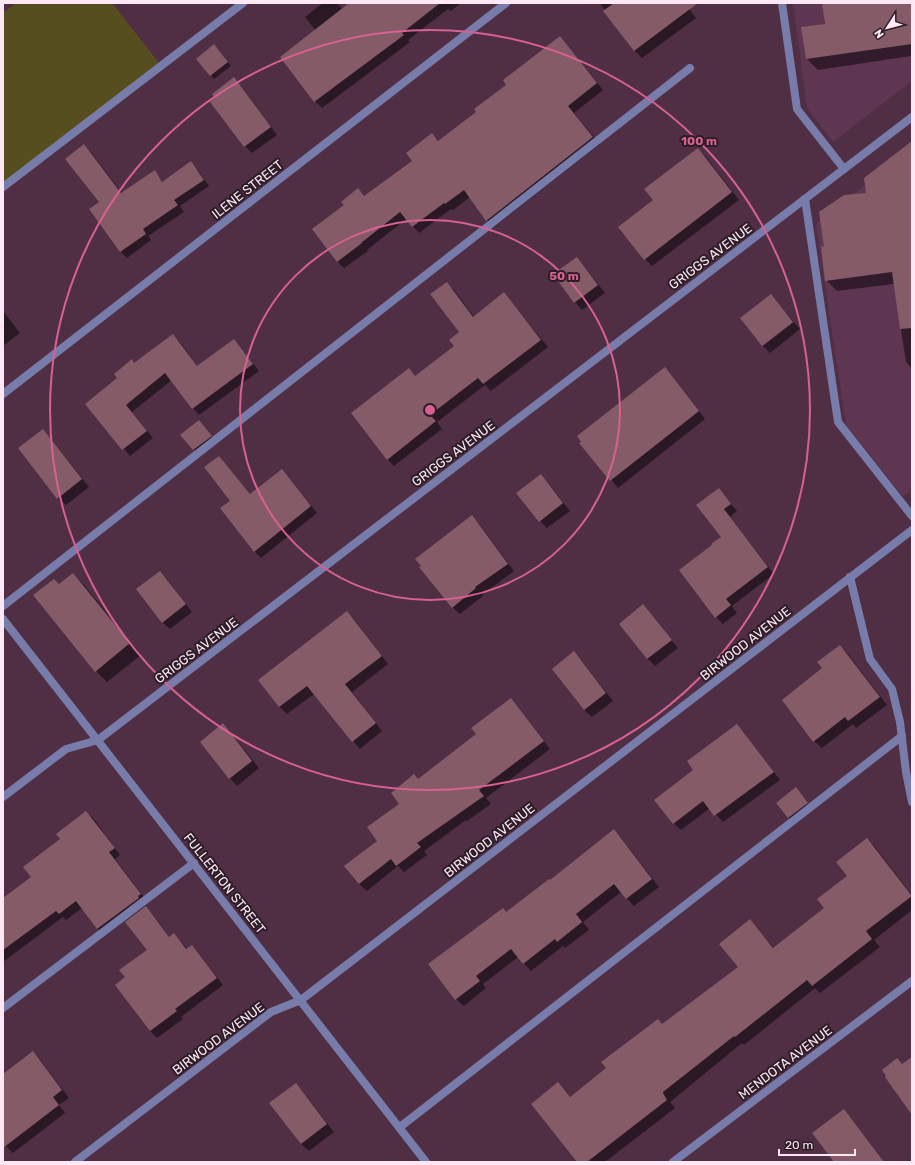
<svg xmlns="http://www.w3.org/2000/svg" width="915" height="1165" viewBox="0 0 915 1165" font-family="Rubik,sans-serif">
	<rect width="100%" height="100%" fill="#502f45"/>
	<!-- built -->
	<g fill="#5e3651">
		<polygon points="793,3 912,3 912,81 833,142 807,108"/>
		<polygon points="912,147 912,490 903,496 846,425 816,224"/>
	</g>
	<!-- green -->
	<polygon fill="#564e1e" points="16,3 112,3 159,63 3,186 3,13"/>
	<!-- shadow -->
	<g fill="#0007">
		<polygon points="323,3 337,3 342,9 351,3 461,3 451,11 448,9 408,40 410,42 322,108 315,101 282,57 316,31 305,17"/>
		<polygon points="603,3 685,3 696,18 642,58 635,51 604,12 606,11 601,5"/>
		<polygon points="823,3 912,3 912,58 911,56 818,70 807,59 825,25"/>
		<polygon points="560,37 603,90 574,113 600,144 494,227 487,220 470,197 453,210 451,209 419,233 406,219 367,250 368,251 344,268 337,261 346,205 358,190 365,197 413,161 432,134 439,141 478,112"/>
		<polygon points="218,49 231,66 214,79 198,59"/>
		<polygon points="233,79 241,86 277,135 252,153 245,146"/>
		<polygon points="912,143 912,369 906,362 894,284 837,291 826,280 867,194"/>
		<polygon points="84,145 90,151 122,193 154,172 163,182 191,163 197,169 209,186 180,206 184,212 148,236 151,240 127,258 121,252 90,210 100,203"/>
		<polygon points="698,149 705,156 739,200 652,266 645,259 654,200"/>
		<polygon points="577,258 584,266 605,293 582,310 575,302 554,275"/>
		<polygon points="447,283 454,290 474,317 504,294 548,347 491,391 485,385 437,422 442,429 394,466 387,459 416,377 455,346 461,332"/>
		<polygon points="771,295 793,321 762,345"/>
		<polygon points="3,311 20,333 3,346"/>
		<polygon points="794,322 800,329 770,353 763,346"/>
		<polygon points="173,335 180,342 198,367 234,340 240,347 259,371 199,415 193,408 172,380 132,412 153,438 130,456 86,404 135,364"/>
		<polygon points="665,369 672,376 705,419 618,488 581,443"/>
		<polygon points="202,424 214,440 197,453 182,435"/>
		<polygon points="43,430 50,438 89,487 66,505 58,498"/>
		<polygon points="219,457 251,495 282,470 317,513 261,558 254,551 232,501"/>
		<polygon points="541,475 548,483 570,511 547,528 540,521"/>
		<polygon points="718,489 737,511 730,517 774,574 732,606 737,613 723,624 716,617 722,537"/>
		<polygon points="472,517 479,524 514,571 482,595 483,596 460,614 452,607"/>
		<polygon points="160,572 167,579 192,612 170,629 162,622"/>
		<polygon points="73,574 84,585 141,655 107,682 96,671"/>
		<polygon points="643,606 678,648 655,666 648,659 620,624"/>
		<polygon points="347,612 354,619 388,664 352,692 382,731 360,749 314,694 287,714 280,707 260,680"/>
		<polygon points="840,646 847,653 887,705 856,728 853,724 822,748 814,741 823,669"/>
		<polygon points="574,653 581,660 613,701 592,717 584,710 553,669"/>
		<polygon points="511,699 518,707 550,749 486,798 491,804 467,821 466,820 424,851 427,855 404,872 398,866 367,891 359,884 379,841 400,804 418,780 477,734"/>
		<polygon points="223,724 230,732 259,768 237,786 230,778"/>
		<polygon points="737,725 744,733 780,780 723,822 710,808 681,830 673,823 694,770"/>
		<polygon points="799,792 810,807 792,821 788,818"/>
		<polygon points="86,812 93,818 120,855 115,859 147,901 104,935 97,928 82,908 66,920 63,917 3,962 3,899 32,878 61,839"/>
		<polygon points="614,830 621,838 659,887 634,906 621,892 583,922 589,930 565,948 563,946 531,971 518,957 483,984 486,988 464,1006 456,999 506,913 550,881"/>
		<polygon points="867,839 875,847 912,895 912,910 874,940 880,947 820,993 815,988 744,1045 742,1043 670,1102 675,1108 605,1162 578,1162 558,1084 570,1097 607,1068 658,1020 663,1025 739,967 750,921 774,948 825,909 848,876"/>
		<polygon points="146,908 153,915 170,938 174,934 187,949 191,946 198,953 223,985 181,1017 183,1019 157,1038 150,1031 116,985 126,977 148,950"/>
		<polygon points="33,1053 40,1060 69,1098 59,1105 65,1113 13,1153 3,1143 3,1076"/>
		<polygon points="296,1084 303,1092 334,1132 309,1151 301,1144"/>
		<polygon points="844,1111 851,1118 884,1162 835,1162"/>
	</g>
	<!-- building -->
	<g fill="#855b67">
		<polygon points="349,3 440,3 402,33 404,35 314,102 280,57"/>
		<polygon points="614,3 698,3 634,51 603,11"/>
		<polygon points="822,3 912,3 912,44 806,59 801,27 825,24"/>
		<polygon points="560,36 597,83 568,106 593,137 486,221 464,190 445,204 444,203 412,227 400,212 361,243 362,243 337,262 312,229 344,205 341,202 358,188 364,196 412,161 406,153 432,133 438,141 476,112 474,109 506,85 503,80"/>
		<polygon points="214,44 228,62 210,76 196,59"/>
		<polygon points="234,77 271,127 244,147 210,102 215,98 212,94"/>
		<polygon points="912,141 912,328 900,329 892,272 825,281 821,246 824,247 819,212 844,195 866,193 864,178"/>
		<polygon points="84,144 121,193 155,170 162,182 191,161 204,180 174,200 178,205 143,229 146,234 120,252 89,209 99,202 65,159"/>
		<polygon points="698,148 732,192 644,260 618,227 653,200 644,189"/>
		<polygon points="577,257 598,285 574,303 553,274"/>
		<polygon points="447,282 473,317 504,292 541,340 483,384 478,378 430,415 436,421 387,460 351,413 409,368 415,376 454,346 449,340 459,332 430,294"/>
		<polygon points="771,294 793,322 762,346 740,318"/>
		<polygon points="173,334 197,366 234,339 253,364 192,409 165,373 126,405 147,431 122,450 85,404 117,378 114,374 132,359 134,363"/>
		<polygon points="665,367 699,411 610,481 579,443 581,442 577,436"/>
		<polygon points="199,420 212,436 193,450 180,435"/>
		<polygon points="43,429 82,479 57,499 18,448"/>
		<polygon points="219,456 250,494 282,469 311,506 254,552 220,508 230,501 204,467"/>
		<polygon points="541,474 563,503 539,522 516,493"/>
		<polygon points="719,488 731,504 724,509 768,567 726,599 731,605 715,618 679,570 712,545 711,544 721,537 696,505"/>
		<polygon points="472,515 508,564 475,587 476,588 452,608 419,567 421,566 415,559"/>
		<polygon points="160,571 186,604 162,623 136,589"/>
		<polygon points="73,573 130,643 95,672 33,595 54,579 59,584"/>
		<polygon points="643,604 672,640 647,659 619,624"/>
		<polygon points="347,611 382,656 345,684 376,723 352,742 307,686 279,707 258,680"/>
		<polygon points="840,645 880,697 848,721 845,717 813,742 782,700 822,668 817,662"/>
		<polygon points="574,651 606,693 584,710 552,669"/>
		<polygon points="511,698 544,741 479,790 484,796 417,843 421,847 396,866 391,859 359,884 344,866 377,841 367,827 399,804 391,793 414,774 418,779 476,734 471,728"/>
		<polygon points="223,723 252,761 229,779 200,742"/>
		<polygon points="737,724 774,772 714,816 703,801 673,824 654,800 693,770 687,761"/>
		<polygon points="796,787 808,803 788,818 776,803"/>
		<polygon points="86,811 115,848 109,852 141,894 138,896 139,898 97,929 76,901 59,914 56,911 3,950 3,898 31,877 23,867 60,839 56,834"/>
		<polygon points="614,829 652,879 626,899 614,884 576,914 582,922 557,942 555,939 523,964 511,949 476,976 480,981 455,1000 428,964 503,908 506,912 549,879 550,880"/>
		<polygon points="867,838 912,896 866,931 872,939 812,986 807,980 735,1037 734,1036 663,1092 663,1093 667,1100 587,1162 577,1162 531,1104 558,1082 570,1097 606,1068 601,1062 658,1019 662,1024 738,967 719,944 750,919 773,948 824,908 817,899 847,876 836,862"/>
		<polygon points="146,906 169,937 174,933 186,949 192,945 217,978 175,1009 177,1011 150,1031 115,985 125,977 119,970 147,950 125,922"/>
		<polygon points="33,1051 62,1090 53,1097 59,1105 3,1148 3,1074"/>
		<polygon points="912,1057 912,1115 885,1077 886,1076 882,1070 897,1058 902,1064"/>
		<polygon points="296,1083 327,1124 301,1144 269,1103"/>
		<polygon points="844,1109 884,1162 834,1162 812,1133"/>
	</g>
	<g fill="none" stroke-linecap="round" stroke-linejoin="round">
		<!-- service -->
		<g stroke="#787caa" stroke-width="8">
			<polyline points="782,3 797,109 844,169"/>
			<polyline points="3,187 243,3"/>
			<polyline points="805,199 838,422 912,516"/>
			<polyline points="850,577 870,659 892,689 900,722 906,772 912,802"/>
			<polyline points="3,606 690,68"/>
			<polyline points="3,1008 194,863"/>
			<polyline points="400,1127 902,736"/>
		</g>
		<!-- minor -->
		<g stroke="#787caa" stroke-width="8">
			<polyline points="3,394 506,3"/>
			<polyline points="3,797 66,749 98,740 912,117"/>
			<polyline points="75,1162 271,1012 301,1000 912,530"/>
			<polyline points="673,1162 912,981"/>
		</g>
		<!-- tertiary -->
		<polyline stroke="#787caa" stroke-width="8" points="3,619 426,1162"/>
	</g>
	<!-- distance rings -->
	<g fill="none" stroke="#d76191" stroke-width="2">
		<circle cx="430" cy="410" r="190"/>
		<circle cx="430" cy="410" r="380"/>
	</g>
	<g text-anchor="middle" stroke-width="4" stroke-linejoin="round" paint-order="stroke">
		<!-- street labels -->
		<g font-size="13" fill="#fee8f6" stroke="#2c1d27">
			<text transform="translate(247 189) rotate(-38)" y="5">ILENE STREET</text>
			<text transform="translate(710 256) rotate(-37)" y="5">GRIGGS AVENUE</text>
			<text transform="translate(453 453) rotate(-37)" y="5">GRIGGS AVENUE</text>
			<text transform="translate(745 643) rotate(-38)" y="5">BIRWOOD AVENUE</text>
			<text transform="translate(196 650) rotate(-37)" y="5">GRIGGS AVENUE</text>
			<text transform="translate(489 840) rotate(-38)" y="5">BIRWOOD AVENUE</text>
			<text transform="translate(225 883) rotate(52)" y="5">FULLERTON STREET</text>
			<text transform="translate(218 1038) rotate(-37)" y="5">BIRWOOD AVENUE</text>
			<text transform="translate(785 1062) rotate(-37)" y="5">MENDOTA AVENUE</text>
		</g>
	</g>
	<circle cx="430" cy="410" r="6" fill="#d76191" stroke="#2c1d27" stroke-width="2"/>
	<g font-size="12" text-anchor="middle" font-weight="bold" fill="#d76191" stroke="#2c1d27" stroke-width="4" stroke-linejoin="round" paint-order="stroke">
		<text x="699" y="145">100 m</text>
		<text x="564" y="280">50 m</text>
	</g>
	<!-- border -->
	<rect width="915" height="1165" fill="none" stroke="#fee8f6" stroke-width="8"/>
	<!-- north arrow -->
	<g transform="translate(887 28) rotate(234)" stroke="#2c1d27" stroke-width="3" paint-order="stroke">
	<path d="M0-3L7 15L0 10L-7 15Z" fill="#fee8f6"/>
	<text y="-6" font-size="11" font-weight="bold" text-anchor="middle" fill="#fee8f6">N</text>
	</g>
	<!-- scale -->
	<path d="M779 1149v6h76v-6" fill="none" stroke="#fee8f6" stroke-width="2"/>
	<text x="785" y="1149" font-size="12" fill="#fee8f6" stroke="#2c1d27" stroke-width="3" paint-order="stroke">20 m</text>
</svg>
